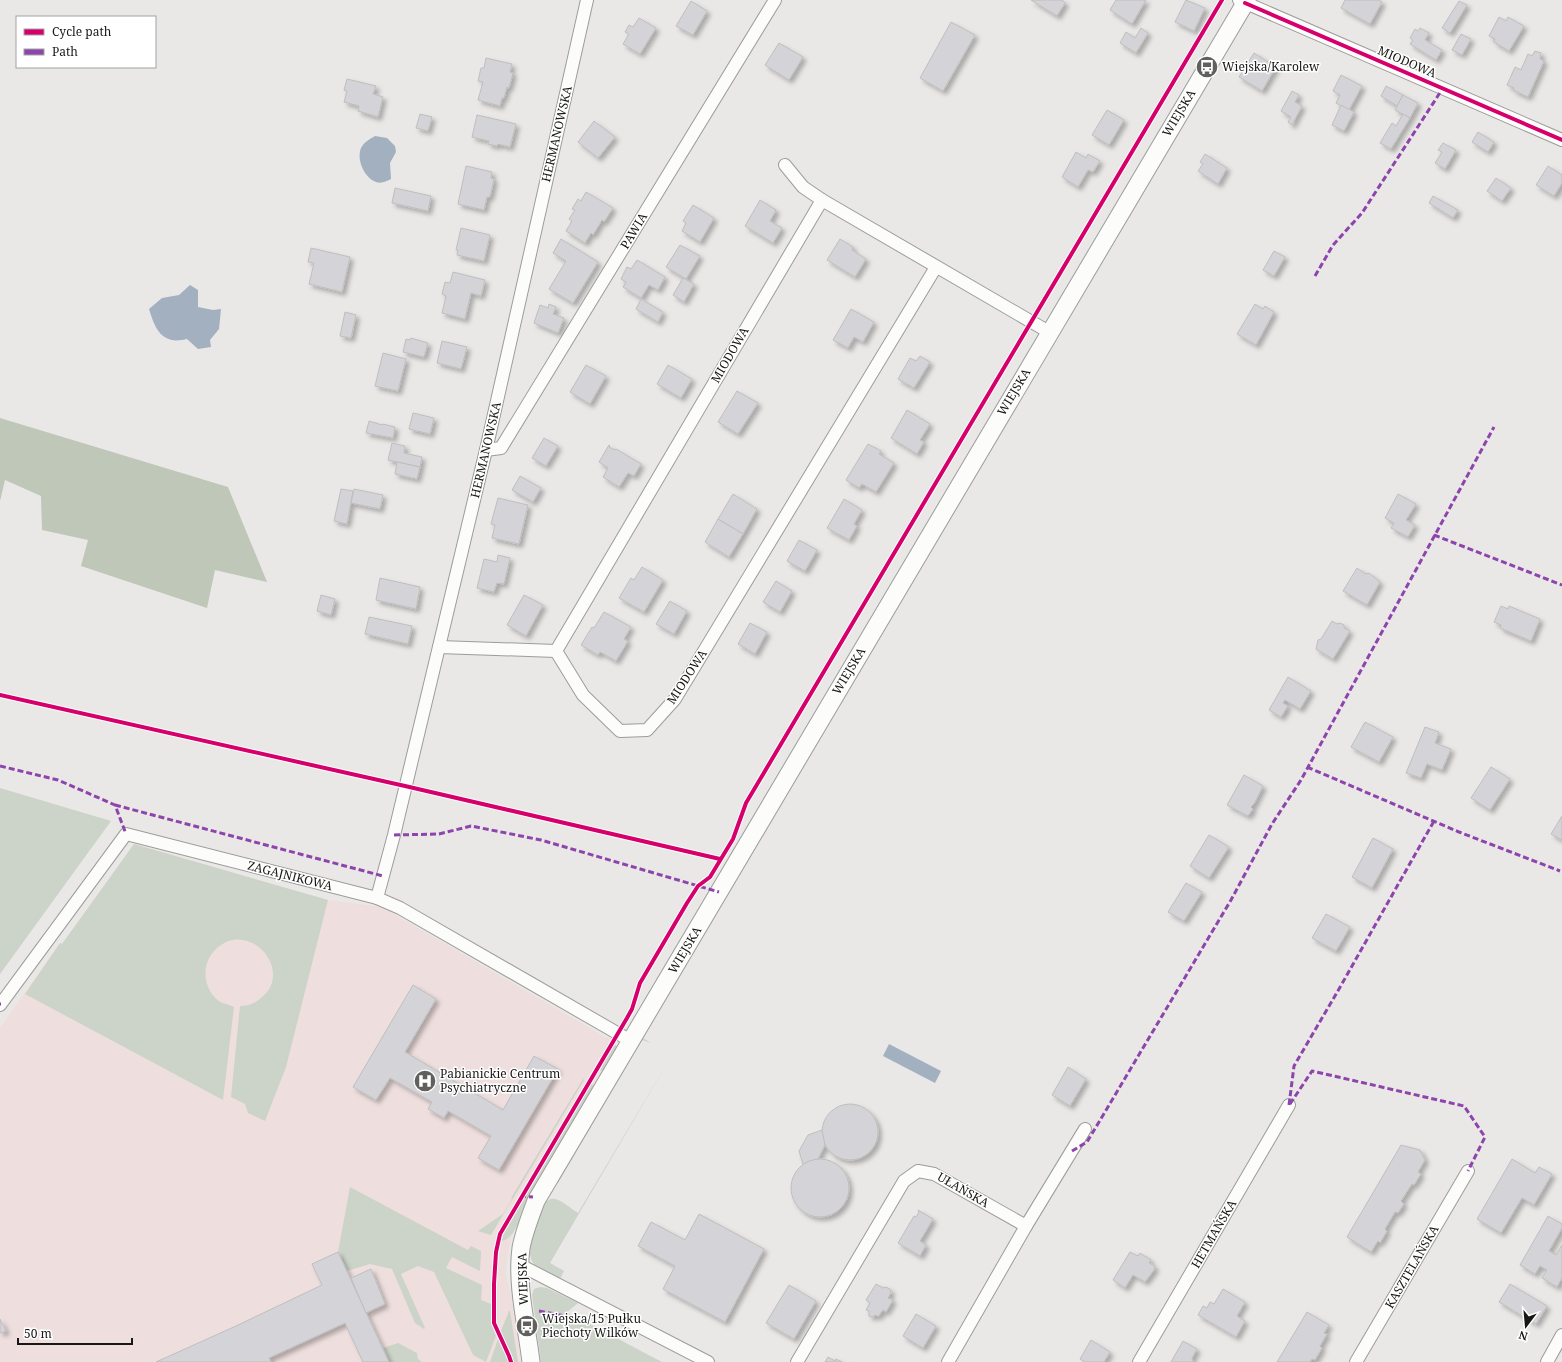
<svg xmlns="http://www.w3.org/2000/svg" width="1562" height="1362" viewBox="0 0 1562 1362" font-family="'Noto Serif',serif">
	<defs>
		<filter id="shadow"><feDropShadow dx="3.5" dy="3.5" stdDeviation="2" flood-color="#0004"/></filter>
	</defs>
	<rect width="100%" height="100%" fill="#e9e8e6"/>
	<!-- medical -->
	<polygon fill="#eedfde" points="134,844 328,900 382,907 607,1038 609,1037 614,1042 617,1047 515,1229 511,1239 507,1260 506,1273 512,1301 521,1362 0,1362 0,1028 60,943 62,944"/>
	<!-- green -->
	<g fill="#ccd3c8">
		<polygon points="0,788 111,821 0,974"/>
		<path d="M134,844L328,900L286,1067L265,1121L248,1113L245,1104L231,1097L240,1006C249,1006 256,1003 262,997C294,971 250,919 217,948C200,963 202,991 222,1003C226,1004 230,1005 234,1007L223,1100L25,994L60,943L62,944Z"/>
		<polygon points="641,1037 651,1043 642,1040 558,1183 557,1182"/>
		<polygon points="616,1045 617,1050 605,1071 599,1070 613,1046"/>
		<path d="M672,1055L550,1263L564,1271L560,1279C551,1275 536,1270 532,1261C530,1256 529,1251 529,1246C530,1236 541,1201 551,1199C559,1197 571,1209 578,1213Z"/>
		<polygon points="583,1079 584,1080 491,1235 478,1231 503,1214 512,1199 511,1198"/>
		<polygon points="591,1083 595,1088 513,1233 507,1239 502,1241 503,1235"/>
		<polygon points="350,1187 468,1250 471,1246 481,1251 480,1271 452,1257 446,1268 482,1285 481,1300 491,1304 491,1323 496,1336 486,1362 473,1355 434,1272 418,1266 401,1274 425,1328 424,1329 415,1323 392,1269 370,1264 347,1271 338,1252"/>
		<polygon points="540,1287 547,1288 578,1303 567,1312 662,1362 541,1362 532,1295 534,1289"/>
		<polygon points="510,1311 518,1362 513,1362 512,1356 500,1333 509,1311"/>
		<polygon points="498,1339 509,1362 490,1362"/>
		<polygon points="398,1343 417,1353 418,1359 422,1362 389,1362 383,1348"/>
	</g>
	<!-- forest -->
	<polygon fill="#bec7b8" points="0,418 228,487 267,582 215,570 207,608 81,566 88,540 42,530 41,496 5,480 0,501"/>
	<!-- water -->
	<g fill="#a2b0c0">
		<path d="M375,136L387,138L395,146L396,152L390,163L391,179C387,181 381,184 376,182C365,178 356,160 361,148C364,142 370,139 375,136Z"/>
		<path d="M190,285L198,290V307L213,310L221,309L219,329L210,340L211,347L198,349L187,339C183,340 176,341 172,340C157,337 153,321 149,309L162,298L179,295Z"/>
		<polygon points="889,1044 941,1071 935,1083 883,1056"/>
	</g>
	<!-- building -->
	<g fill="#d4d3d8" stroke="#bfbebe" filter="url(#shadow)">
		<polygon points="1031,0 1062,0 1065,3 1057,16"/>
		<polygon points="1116,0 1146,0 1132,24 1110,10"/>
		<polygon points="1186,0 1205,8 1194,31 1175,22"/>
		<polygon points="1345,0 1379,0 1382,2 1370,24 1341,8"/>
		<polygon points="691,1 707,11 693,35 676,26"/>
		<polygon points="1459,1 1467,5 1450,33 1442,28"/>
		<polygon points="1499,17 1506,21 1508,17 1524,26 1509,51 1494,42 1495,39 1489,36"/>
		<polygon points="639,18 656,28 640,54 623,44 629,34 625,32 629,25 633,27"/>
		<polygon points="951,22 975,35 943,91 920,78"/>
		<polygon points="1141,28 1148,33 1136,53 1120,43 1126,32 1135,38"/>
		<polygon points="1420,28 1429,33 1425,40 1442,50 1436,60 1410,44 1413,40 1410,38 1415,29 1418,31"/>
		<polygon points="1461,34 1471,39 1462,55 1452,50"/>
		<polygon points="779,43 803,57 789,80 765,65"/>
		<polygon points="1535,51 1541,53 1540,59 1544,61 1528,97 1513,90 1514,88 1507,85 1515,67 1521,70 1528,54 1532,56"/>
		<polygon points="1254,53 1276,67 1262,91 1239,77"/>
		<polygon points="486,58 512,64 510,72 513,73 509,88 507,87 504,98 502,98 500,106 478,100 483,82 478,81 481,68 484,68"/>
		<polygon points="1341,75 1362,86 1349,110 1336,103 1340,95 1333,91"/>
		<polygon points="347,79 376,86 373,94 383,97 378,117 358,111 359,106 344,102 347,91 344,90"/>
		<polygon points="1386,86 1403,95 1397,106 1381,96"/>
		<polygon points="1292,91 1299,95 1295,102 1302,106 1292,125 1288,122 1291,117 1281,111"/>
		<polygon points="1403,95 1418,103 1410,118 1395,110"/>
		<polygon points="1341,105 1354,112 1344,131 1332,125"/>
		<polygon points="1107,110 1124,120 1109,145 1092,135"/>
		<polygon points="420,114 432,117 428,131 416,128"/>
		<polygon points="1403,114 1410,118 1391,149 1380,143 1392,123 1396,126"/>
		<polygon points="477,115 516,124 510,147 498,144 497,146 488,144 489,141 472,137"/>
		<polygon points="594,121 615,137 598,158 578,142"/>
		<polygon points="1478,132 1494,142 1488,152 1472,142"/>
		<polygon points="1443,143 1456,150 1445,169 1435,163 1442,152 1438,150"/>
		<polygon points="1076,152 1086,158 1088,154 1100,161 1093,172 1088,170 1078,187 1062,177"/>
		<polygon points="1205,154 1227,168 1218,184 1198,171 1203,164 1200,162"/>
		<polygon points="466,166 492,172 491,178 494,179 490,197 487,197 484,210 458,204"/>
		<polygon points="1548,166 1562,175 1562,183 1554,196 1536,185"/>
		<polygon points="1496,178 1511,188 1502,201 1487,191"/>
		<polygon points="395,188 431,196 428,211 392,203"/>
		<polygon points="586,192 613,208 604,222 602,220 593,235 591,233 585,243 566,231 572,221 569,219 575,210 572,209 578,199 581,201"/>
		<polygon points="1433,196 1458,210 1453,218 1429,203"/>
		<polygon points="760,200 776,210 770,221 782,228 773,243 745,226"/>
		<polygon points="693,205 714,218 700,242 682,231 686,223 683,221"/>
		<polygon points="461,228 490,235 484,261 457,255 458,250 456,250"/>
		<polygon points="561,239 598,262 573,303 549,289 566,261 553,253"/>
		<polygon points="840,239 853,247 852,250 866,259 855,277 827,260"/>
		<polygon points="680,245 700,256 686,279 666,267"/>
		<polygon points="311,248 350,257 342,292 309,284 314,263 308,262"/>
		<polygon points="1274,251 1285,257 1274,276 1263,270"/>
		<polygon points="637,260 665,277 658,290 649,285 641,298 623,287 626,282 621,279 627,267 631,269"/>
		<polygon points="453,272 485,280 481,296 471,293 465,319 442,313 446,296 442,294 445,282 450,283"/>
		<polygon points="683,278 694,284 684,302 673,295"/>
		<polygon points="641,299 663,312 658,322 636,309"/>
		<polygon points="549,304 556,307 553,314 564,318 558,333 534,323 540,305 548,308"/>
		<polygon points="1255,304 1263,309 1265,306 1274,312 1256,345 1237,334"/>
		<polygon points="851,309 874,322 863,342 854,337 848,348 833,340"/>
		<polygon points="345,312 356,315 351,338 340,336"/>
		<polygon points="411,338 428,343 424,357 403,352 406,339 410,340"/>
		<polygon points="442,341 467,347 461,369 437,363"/>
		<polygon points="383,353 406,359 398,391 375,386"/>
		<polygon points="920,356 930,362 914,388 898,379 910,358 916,361"/>
		<polygon points="586,365 606,376 590,404 570,392"/>
		<polygon points="668,365 692,379 681,398 657,384"/>
		<polygon points="737,391 758,403 738,434 718,422"/>
		<polygon points="907,410 930,424 920,440 924,442 917,454 891,438"/>
		<polygon points="413,413 434,418 430,434 409,429"/>
		<polygon points="369,421 382,425 383,424 395,427 393,438 366,433"/>
		<polygon points="544,438 558,446 546,466 532,458"/>
		<polygon points="392,443 405,446 404,453 422,457 420,467 388,460"/>
		<polygon points="868,444 881,451 879,454 894,463 876,492 862,484 859,488 846,480"/>
		<polygon points="609,445 610,446 609,447 615,450 616,449 641,464 634,476 628,473 619,487 603,477 608,468 599,462"/>
		<polygon points="397,462 420,467 417,479 395,474"/>
		<polygon points="520,476 541,488 533,502 512,490"/>
		<polygon points="341,489 353,491 347,524 334,521"/>
		<polygon points="354,489 383,495 380,509 351,503"/>
		<polygon points="733,494 757,509 743,534 718,519"/>
		<polygon points="1398,494 1416,504 1406,520 1415,525 1408,537 1391,528 1394,523 1385,518"/>
		<polygon points="498,498 528,505 519,544 492,538 495,525 491,524"/>
		<polygon points="844,499 862,510 854,524 857,526 849,540 827,528"/>
		<polygon points="718,519 743,534 729,557 705,542"/>
		<polygon points="799,540 817,550 805,571 787,561"/>
		<polygon points="498,555 510,558 504,584 497,583 494,592 477,588 484,559 497,562"/>
		<polygon points="642,567 663,580 644,612 619,598 631,578 634,580"/>
		<polygon points="1357,568 1366,574 1369,573 1380,582 1367,605 1343,591"/>
		<polygon points="380,578 420,587 416,609 376,600"/>
		<polygon points="776,581 792,591 780,612 763,602"/>
		<polygon points="321,595 335,599 331,615 317,611"/>
		<polygon points="524,595 543,605 526,636 507,625"/>
		<polygon points="670,601 687,611 674,634 656,624"/>
		<polygon points="1501,606 1508,609 1509,606 1540,619 1531,641 1500,628 1501,625 1494,622"/>
		<polygon points="604,612 631,627 624,639 628,641 616,661 600,652 598,655 581,645 592,627 594,628"/>
		<polygon points="369,617 412,626 408,644 365,634"/>
		<polygon points="1332,621 1337,624 1340,623 1344,625 1344,628 1350,631 1333,659 1316,649 1318,640 1321,639"/>
		<polygon points="750,623 767,632 755,654 738,644"/>
		<polygon points="1288,677 1311,691 1300,709 1285,700 1283,703 1288,706 1281,717 1269,710"/>
		<polygon points="1365,722 1393,737 1379,762 1351,747"/>
		<polygon points="1425,727 1439,732 1435,743 1451,749 1442,770 1427,764 1421,778 1406,773"/>
		<polygon points="1491,767 1510,779 1490,810 1471,798"/>
		<polygon points="1244,775 1263,786 1254,804 1251,807 1253,809 1248,816 1227,805"/>
		<polygon points="1562,816 1562,840 1551,834"/>
		<polygon points="1209,835 1229,847 1209,878 1190,866"/>
		<polygon points="1373,838 1393,849 1372,888 1352,877"/>
		<polygon points="1186,883 1202,892 1184,921 1168,912"/>
		<polygon points="1326,914 1350,927 1336,951 1312,938"/>
		<polygon points="413,985 436,999 405,1052 503,1110 534,1056 558,1069 499,1170 478,1158 491,1136 448,1111 444,1118 428,1109 432,1102 390,1078 376,1100 353,1087"/>
		<polygon points="1068,1067 1086,1079 1070,1106 1052,1095"/>
		<circle cx="850" cy="1132" r="28"/>
		<polygon points="822,1130 825,1145 818,1159 803,1164 799,1151 808,1135"/>
		<polygon points="1401,1145 1420,1150 1425,1160 1418,1172 1421,1174 1414,1185 1412,1184 1401,1201 1404,1204 1398,1213 1395,1212 1385,1229 1387,1231 1380,1243 1378,1241 1371,1252 1347,1237"/>
		<circle cx="820" cy="1188" r="29"/>
		<polygon points="1512,1159 1535,1173 1539,1167 1552,1174 1534,1205 1522,1198 1501,1233 1477,1219"/>
		<polygon points="918,1210 933,1219 920,1241 926,1245 920,1256 898,1243 914,1216 916,1217 919,1212"/>
		<polygon points="699,1214 764,1249 725,1322 663,1289 675,1266 638,1246 651,1222 685,1240"/>
		<polygon points="1548,1216 1562,1224 1562,1228 1549,1251 1556,1255 1562,1245 1562,1278 1557,1287 1542,1278 1547,1270 1540,1266 1535,1274 1520,1265"/>
		<polygon points="338,1252 389,1362 363,1362 345,1323 269,1358 271,1362 156,1362 236,1326 322,1285 312,1264"/>
		<polygon points="1130,1252 1138,1256 1140,1253 1151,1260 1149,1263 1155,1266 1154,1270 1145,1282 1133,1275 1125,1288 1113,1280"/>
		<polygon points="371,1269 385,1304 366,1313 351,1278"/>
		<polygon points="876,1284 883,1288 886,1287 890,1289 891,1293 888,1298 893,1300 886,1312 883,1310 878,1317 876,1315 872,1317 869,1316 869,1311 866,1310 870,1303 866,1300"/>
		<polygon points="1510,1284 1547,1306 1536,1324 1499,1302"/>
		<polygon points="789,1285 816,1301 794,1339 766,1323"/>
		<polygon points="1223,1289 1245,1302 1237,1316 1245,1321 1236,1337 1198,1315 1203,1306 1207,1308 1210,1302 1214,1304"/>
		<polygon points="1307,1312 1329,1325 1324,1333 1327,1334 1320,1346 1322,1348 1315,1360 1312,1359 1310,1362 1277,1362"/>
		<polygon points="916,1314 936,1326 923,1348 903,1336"/>
		<polygon points="0,1319 6,1331 0,1333"/>
		<polygon points="1091,1340 1110,1352 1104,1362 1085,1362 1080,1359"/>
		<polygon points="1183,1341 1197,1349 1192,1358 1193,1362 1171,1362"/>
		<polygon points="828,1357 835,1361 836,1359 842,1362 825,1362"/>
	</g>
	<g fill="none" stroke-linecap="round" stroke-linejoin="round">
		<!-- street casing -->
		<g stroke="#9d9c9b" stroke-width="14">
			<g id="street">
				<polyline points="1239,0 1562,140"/>
				<polyline points="785,165 803,187 822,200 1049,332"/>
				<polyline points="822,200 556,651 583,695 620,731 647,730 675,699 936,267"/>
				<polyline points="486,450 501,448 775,0"/>
				<polyline points="439,647 556,651"/>
				<polyline points="377,898 394,835 486,450 587,0"/>
				<polyline points="0,1005 126,834 377,898 400,908 631,1041"/>
				<polyline points="1026,1226 1085,1129"/>
				<polyline points="520,1265 708,1362"/>
				<polyline points="797,1362 904,1181 918,1171 934,1174 1026,1226 948,1362"/>
				<polyline points="1139,1362 1289,1105"/>
				<polyline points="1356,1362 1468,1171"/>
				<polyline points="1547,1362 1562,1335"/>
			</g>
		</g>
		<!-- secondary casing -->
		<g stroke="#9d9c9b" stroke-width="19">
			<path id="secondary" d="M531,1362C527,1327 516,1284 521,1248C524,1232 530,1217 536,1201L1247,0"/>
		</g>
		<!-- street -->
		<use href="#street" stroke="#fcfcfb" stroke-width="12"/>
		<!-- secondary -->
		<use href="#secondary" stroke="#fcfcfb" stroke-width="17"/>
		<!-- quiet -->
		<g stroke="#8e44ad" stroke-width="3" stroke-dasharray="6 3" stroke-linecap="butt">
			<polyline points="1315,276 1333,245 1362,213 1443,88"/>
			<polyline points="1434,535 1562,585"/>
			<polyline points="0,766 58,780 115,805 126,834"/>
			<polyline points="1307,767 1459,832 1560,871"/>
			<polyline points="115,805 383,876"/>
			<polyline points="394,835 439,834 471,826 541,840 719,892"/>
			<polyline points="0,1004 1,1004"/>
			<polyline points="1290,1104 1312,1071 1464,1106 1485,1137 1468,1171"/>
			<polyline points="1289,1105 1294,1066 1339,989 1434,821"/>
			<polyline points="1072,1151 1087,1142 1096,1127 1231,900 1272,824 1301,780 1494,427"/>
			<polyline points="520,1196 533,1197"/>
			<polyline points="539,1311 565,1316"/>
		</g>
		<!-- cycleway casing -->
		<g stroke="#fff" stroke-width="6">
			<g id="cycleway">
				<polyline points="1245,3 1562,140"/>
				<polyline points="0,695 405,786 720,859"/>
				<polyline points="511,1362 509,1356 494,1323 494,1284 496,1252 500,1234 627,1018 632,1009 640,983 687,903 698,886 710,877 733,839 746,803 1222,0"/>
			</g>
		</g>
		<!-- cycleway -->
		<use href="#cycleway" stroke="#d6006c" stroke-width="4"/>
	</g>
	<!-- icons -->
	<defs>
		<g id="bus-disc" transform="scale(1.15)"><circle r="9.5" fill="#60605e" stroke="#fff"/><path d="M-5-6H5V4H4V6H2V4H-2V6H-4V4H-5ZM-3.5-4V0h7V-4ZM-3.5 1.2v1.5H-2V1.2ZM2 1.2v1.5H3.5V1.2Z" fill="#fff"/></g>
		<g id="hospital-disc" transform="scale(1.15)"><circle r="9.5" fill="#60605e" stroke="#fff"/><path d="M-5-5h3v3.5h4V-5h3V5h-3V1.5h-4V5h-3Z" fill="#fff"/></g>
	</defs>
	<g fill-rule="evenodd">
		<use href="#bus-disc" x="1207" y="67"/>
		<use href="#hospital-disc" x="425" y="1081"/>
		<use href="#bus-disc" x="527" y="1326"/>
	</g>
	<g text-anchor="middle" stroke-width="3" stroke-linejoin="round" paint-order="stroke">
		<!-- street labels -->
		<g font-size="12" fill="#171715" stroke="#fff">
			<text transform="translate(1407 62) rotate(23)" y="4">MIODOWA</text>
			<text transform="translate(1179 113) rotate(-59)" y="4">WIEJSKA</text>
			<text transform="translate(557 134) rotate(-77)" y="4">HERMANOWSKA</text>
			<text transform="translate(634 231) rotate(-59)" y="4">PAWIA</text>
			<text transform="translate(730 355) rotate(-60)" y="4">MIODOWA</text>
			<text transform="translate(1014 392) rotate(-59)" y="4">WIEJSKA</text>
			<text transform="translate(486 450) rotate(-77)" y="4">HERMANOWSKA</text>
			<text transform="translate(849 671) rotate(-59)" y="4">WIEJSKA</text>
			<text transform="translate(687 677) rotate(-57)" y="4">MIODOWA</text>
			<text transform="translate(290 876) rotate(14)" y="4">ZAGAJNIKOWA</text>
			<text transform="translate(685 950) rotate(-59)" y="4">WIEJSKA</text>
			<text transform="translate(963 1190) rotate(30)" y="4">UŁAŃSKA</text>
			<text transform="translate(1214 1234) rotate(-60)" y="4">HETMAŃSKA</text>
			<text transform="translate(1412 1267) rotate(-60)" y="4">KASZTELAŃSKA</text>
			<text transform="translate(523 1279) rotate(-92)" y="4">WIEJSKA</text>
		</g>
		<!-- poi labels -->
		<g font-size="12" fill="#171715" stroke="#fff" text-anchor="start">
			<text x="1222" y="71">Wiejska/Karolew</text>
			<text x="440" y="1078">Pabianickie Centrum<tspan x="440" dy="14">Psychiatryczne</tspan></text>
			<text x="542" y="1323">Wiejska/15 Pułku<tspan x="542" dy="14">Piechoty Wilków</tspan></text>
		</g>
	</g>
	<!-- legend -->
	<rect x="16" y="16" width="140" height="52" fill="#ffffff" stroke="#a2a2a1"/>
	<rect x="24" y="29" width="20" height="6" fill="#d6006c" stroke="#a2a2a1"/>
	<text x="52" y="36" font-size="12" fill="#171715">Cycle path</text>
	<rect x="24" y="49" width="20" height="6" fill="#8e44ad" stroke="#a2a2a1"/>
	<text x="52" y="56" font-size="12" fill="#171715">Path</text>
	<!-- north arrow -->
	<g transform="translate(1526 1326) rotate(196)" stroke="#ffffff" stroke-width="3" paint-order="stroke">
	<path d="M0-3L7 15L0 10L-7 15Z" fill="#171715"/>
	<text y="-6" font-size="11" font-weight="bold" text-anchor="middle" fill="#171715">N</text>
	</g>
	<!-- scale -->
	<path d="M18 1338v6h114v-6" fill="none" stroke="#171715" stroke-width="2"/>
	<text x="24" y="1338" font-size="12" fill="#171715" stroke="#ffffff" stroke-width="3" paint-order="stroke">50 m</text>
</svg>
